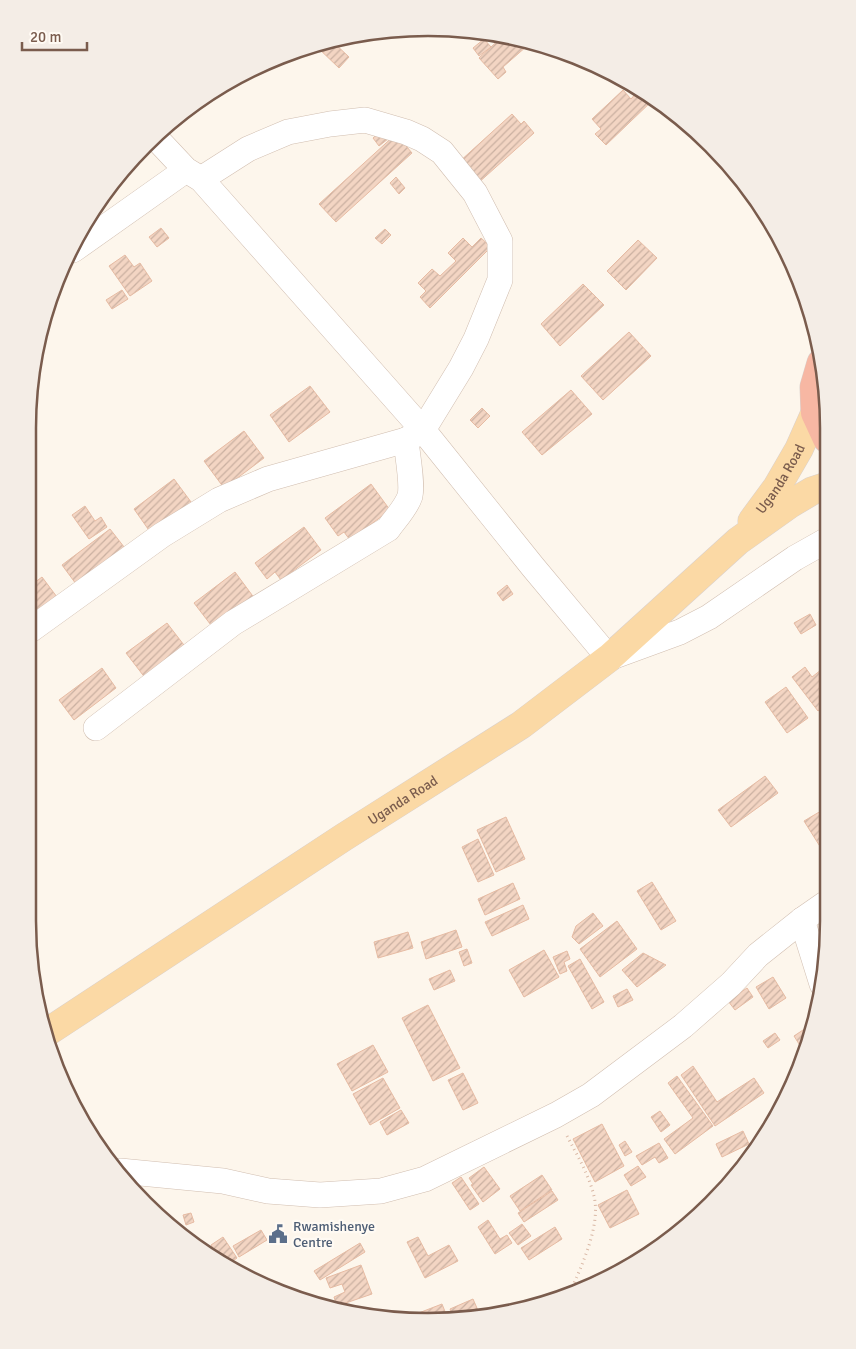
<svg xmlns="http://www.w3.org/2000/svg" width="856" height="1349" viewBox="0 0 856 1349" font-family="Signika,sans-serif">
	<defs>
		<pattern id="building-hatch" width="6" height="6" patternUnits="userSpaceOnUse" patternTransform="scale(1.25)"><rect width="6" height="6" fill="#f3d5c3"/><path d="M-1 1l2-2M0 6l6-6M5 7l2-2" fill="none" stroke="#cab0a1"/></pattern>
	</defs>
	<rect width="100%" height="100%" fill="#fdf6ec"/>
	<!-- building -->
	<g fill="url(#building-hatch)" stroke="#e6bba3">
		<polygon points="503,36 538,43 530,50 527,46 503,67 506,72 498,79 479,58"/>
		<polygon points="484,39 491,47 479,56 473,48"/>
		<polygon points="332,41 349,57 339,68 315,45"/>
		<polygon points="591,64 600,67 595,71 590,65"/>
		<polygon points="630,85 654,99 606,145 595,134 601,129 592,119 623,90 631,99 637,92"/>
		<polygon points="512,114 521,124 524,121 534,133 467,193 448,172"/>
		<polygon points="386,127 393,135 379,146 373,138"/>
		<polygon points="396,134 412,153 336,222 319,204"/>
		<polygon points="396,177 405,188 399,194 390,183"/>
		<polygon points="161,228 169,238 157,247 149,237"/>
		<polygon points="385,229 391,235 382,244 375,238"/>
		<polygon points="463,238 472,247 481,238 491,247 430,308 420,297 426,291 418,283 432,269 440,276 456,261 448,253"/>
		<polygon points="638,240 657,258 626,290 607,271"/>
		<polygon points="125,255 134,267 140,263 152,281 130,296 109,266"/>
		<polygon points="583,284 604,305 560,346 541,324"/>
		<polygon points="122,290 128,299 112,309 106,300"/>
		<polygon points="629,332 651,356 603,400 581,376"/>
		<polygon points="310,386 330,412 289,442 270,415"/>
		<polygon points="571,390 592,414 542,455 522,432"/>
		<polygon points="482,408 490,416 478,428 470,420"/>
		<polygon points="244,431 264,458 224,488 204,461"/>
		<polygon points="174,479 194,506 153,536 134,509"/>
		<polygon points="371,484 390,510 350,540 344,532 338,536 325,518"/>
		<polygon points="85,506 95,521 101,517 107,527 89,539 72,515"/>
		<polygon points="304,527 321,550 281,580 275,572 267,579 255,563"/>
		<polygon points="110,529 128,552 79,588 62,565"/>
		<polygon points="235,572 255,599 214,629 194,603"/>
		<polygon points="42,577 57,597 29,616 30,586"/>
		<polygon points="507,585 513,594 503,601 497,593"/>
		<polygon points="810,614 816,625 801,634 794,623"/>
		<polygon points="167,623 187,649 146,679 126,653"/>
		<polygon points="826,666 826,705 818,711 792,677 805,667 812,677"/>
		<polygon points="102,668 116,688 74,720 59,700"/>
		<polygon points="786,687 808,718 787,733 765,702"/>
		<polygon points="765,776 778,793 731,827 718,810"/>
		<polygon points="826,808 826,856 804,821"/>
		<polygon points="506,817 525,859 496,872 477,830"/>
		<polygon points="478,839 494,875 478,882 462,847"/>
		<polygon points="652,882 676,921 661,930 637,891"/>
		<polygon points="513,883 520,899 485,915 478,899"/>
		<polygon points="523,905 529,919 492,936 485,922"/>
		<polygon points="593,913 603,926 579,944 572,937 576,926"/>
		<polygon points="617,921 637,949 600,977 580,949"/>
		<polygon points="456,930 462,947 426,959 421,942"/>
		<polygon points="408,932 413,948 378,958 374,942"/>
		<polygon points="467,949 472,963 464,966 459,952"/>
		<polygon points="544,950 559,977 524,997 509,970"/>
		<polygon points="567,951 570,959 564,962 567,971 560,974 553,957"/>
		<polygon points="643,953 666,965 637,987 622,970"/>
		<polygon points="580,959 604,1002 592,1009 568,966"/>
		<polygon points="450,970 455,981 434,990 429,979"/>
		<polygon points="773,977 786,998 769,1009 756,987"/>
		<polygon points="747,988 753,997 735,1010 728,1001"/>
		<polygon points="627,989 633,1000 618,1007 613,996"/>
		<polygon points="428,1005 460,1068 433,1081 402,1018"/>
		<polygon points="809,1026 810,1028 804,1052 794,1036"/>
		<polygon points="775,1033 780,1040 768,1048 763,1041"/>
		<polygon points="373,1045 388,1072 352,1091 337,1064"/>
		<polygon points="693,1066 717,1102 754,1078 764,1093 715,1126 681,1075"/>
		<polygon points="463,1073 478,1103 463,1110 448,1080"/>
		<polygon points="677,1076 713,1126 675,1154 664,1139 693,1118 668,1083"/>
		<polygon points="383,1078 400,1108 370,1125 353,1094"/>
		<polygon points="401,1110 409,1123 387,1135 380,1122"/>
		<polygon points="660,1111 670,1125 661,1132 651,1117"/>
		<polygon points="602,1124 624,1166 595,1182 573,1139"/>
		<polygon points="743,1131 749,1144 722,1157 716,1144"/>
		<polygon points="625,1141 632,1152 625,1156 619,1145"/>
		<polygon points="659,1143 668,1158 659,1163 655,1157 642,1165 636,1156"/>
		<polygon points="638,1166 646,1177 631,1186 624,1175"/>
		<polygon points="484,1167 500,1189 483,1202 471,1185 473,1184 469,1178"/>
		<polygon points="542,1175 552,1190 520,1211 510,1196"/>
		<polygon points="461,1177 479,1204 470,1210 452,1183"/>
		<polygon points="627,1190 639,1214 610,1228 598,1205"/>
		<polygon points="552,1191 558,1200 524,1222 518,1213"/>
		<polygon points="191,1213 194,1222 186,1225 183,1215"/>
		<polygon points="488,1220 500,1239 507,1235 512,1243 495,1254 478,1227"/>
		<polygon points="522,1224 531,1236 518,1245 509,1233"/>
		<polygon points="555,1227 562,1239 529,1260 521,1248"/>
		<polygon points="261,1230 267,1240 239,1257 233,1246"/>
		<polygon points="223,1237 237,1258 230,1263 220,1258 211,1245"/>
		<polygon points="418,1237 428,1256 449,1245 458,1261 425,1278 407,1242"/>
		<polygon points="360,1243 365,1252 320,1280 314,1271"/>
		<polygon points="361,1265 372,1294 337,1306 334,1297 345,1292 342,1284 330,1288 326,1278"/>
		<polygon points="473,1299 480,1315 454,1318 450,1309"/>
		<polygon points="442,1304 448,1319 428,1321 418,1320 416,1314"/>
	</g>
	<g fill="none" stroke-linecap="round" stroke-linejoin="round">
		<!-- street casing -->
		<g stroke="#d1beb0" stroke-width="26">
			<g id="street">
				<polyline points="155,137 186,170 201,179 423,430 533,567 609,658 680,632 709,617 795,558 827,540"/>
				<polyline points="73,250 186,170"/>
				<polyline points="29,631 162,535 219,500 268,479 406,440 423,430 461,368 476,339 500,280 500,241 475,193 442,152 422,139 406,132 365,120 330,124 288,132 248,149 201,179"/>
				<path d="M96,728L233,623L388,529C395,519 406,508 410,496C413,483 407,454 406,440"/>
				<polyline points="802,920 822,984"/>
				<polyline points="120,1171 223,1181 268,1191 320,1195 381,1191 425,1179 556,1115 591,1095 683,1026 731,984 758,955 802,920 825,904"/>
			</g>
		</g>
		<!-- primary casing -->
		<g stroke="#dad1cd" stroke-width="29">
			<g id="primary">
				<path id="s1" d="M752,521L777,487L799,449L815,413"/>
				<path id="s2" d="M46,1033L344,837L521,725L609,658L738,541L790,504L812,491L827,486"/>
			</g>
		</g>
		<!-- highway casing -->
		<g stroke="#dad1cd" stroke-width="29">
			<polyline id="highway" points="821,363 814,387 815,413 827,439"/>
		</g>
		<!-- path -->
		<path stroke="#d9b8a5" stroke-width="3" stroke-dasharray="1 4" stroke-linecap="butt" d="M567,1136C577,1155 589,1175 594,1196C601,1225 582,1265 571,1290"/>
		<!-- street -->
		<use href="#street" stroke="#fff" stroke-width="25"/>
		<!-- primary -->
		<use href="#primary" stroke="#fbd9a5" stroke-width="28"/>
		<!-- highway -->
		<use href="#highway" stroke="#f7b7a3" stroke-width="28"/>
	</g>
	<!-- icons -->
	<defs>
		<g id="civic-bare" transform="scale(1.5)"><path d="M-.6-6.5H3V-4.5H.6V-3L4-1V1h2V6H-6V1h2V-1L-.6-3ZM-1.2 2.5V6h2.4V2.5Z" fill="#5c6f8a" stroke="#fffaf3" stroke-width="2.5" paint-order="stroke"/></g>
	</defs>
	<g fill-rule="evenodd">
		<use href="#civic-bare" x="278" y="1234"/>
	</g>
	<g text-anchor="middle" stroke-width="4.5" stroke-linejoin="round" paint-order="stroke">
		<!-- street labels -->
		<g font-size="14" fill="#7a5c4d" stroke="#fffaf3">
			<text dy="5" stroke="none"><textPath href="#s1" startOffset="51">Uganda Road</textPath></text>
			<text dy="5" stroke="none"><textPath href="#s2" startOffset="426">Uganda Road</textPath></text>
		</g>
		<!-- service labels -->
		<g font-size="14" fill="#4e5e75" stroke="#fffaf3" text-anchor="start">
			<text x="293" y="1231">Rwamishenye<tspan x="293" dy="16">Centre</tspan></text>
		</g>
	</g>
	<!-- crop -->
	<path d="M0 0H856V1349H0ZM428 36H428A392 392 0 0 1 820 428V921A392 392 0 0 1 428 1313H428A392 392 0 0 1 36 921V428A392 392 0 0 1 428 36Z" fill="#f4ede6" fill-rule="evenodd"/>
	<path fill="none" stroke="#7a5c4d" stroke-width="2.5" d="M428 36H428A392 392 0 0 1 820 428V921A392 392 0 0 1 428 1313H428A392 392 0 0 1 36 921V428A392 392 0 0 1 428 36Z"/>
	<!-- scale -->
	<path d="M22 42v8h65v-8" fill="none" stroke="#7a5c4d" stroke-width="2.5"/>
	<text x="30" y="42" font-size="15" fill="#7a5c4d" stroke="#fffaf3" stroke-width="4" paint-order="stroke">20 m</text>
</svg>
